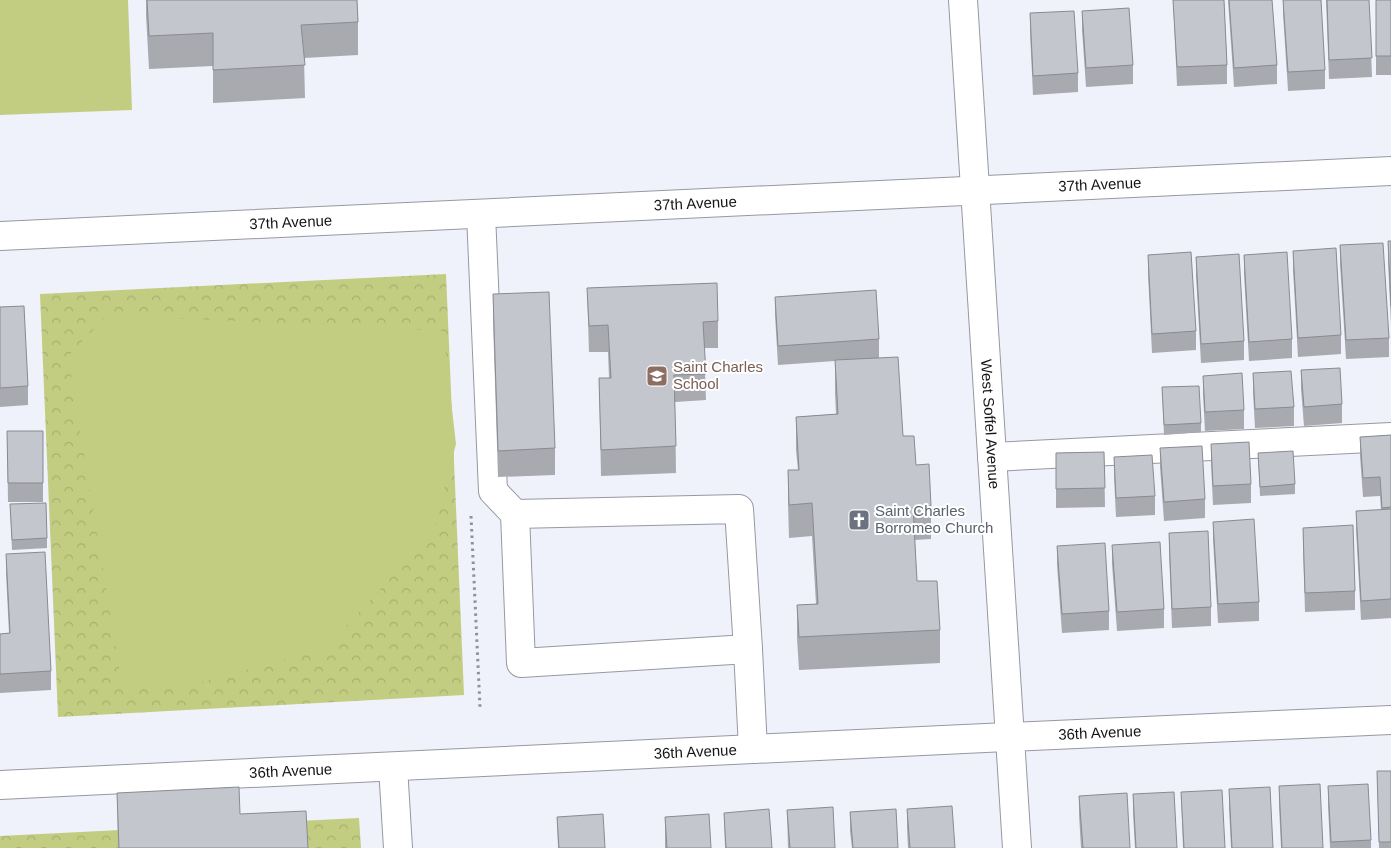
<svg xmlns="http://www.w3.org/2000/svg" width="1391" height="848" viewBox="0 0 1391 848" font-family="Helvetica,sans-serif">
	<defs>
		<pattern id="park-crowns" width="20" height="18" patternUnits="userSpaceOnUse" patternTransform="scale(1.25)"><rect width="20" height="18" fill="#c3cd81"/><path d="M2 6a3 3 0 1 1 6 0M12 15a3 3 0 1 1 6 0" fill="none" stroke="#a7af6f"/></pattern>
	</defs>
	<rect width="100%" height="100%" fill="#eff2fa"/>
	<!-- park -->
	<g fill="url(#park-crowns)">
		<polygon points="446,274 464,695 58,717 40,294"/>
		<polygon points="359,818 361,848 0,848 0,836"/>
	</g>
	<!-- garden -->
	<g fill="#c3cd81">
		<polygon points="0,0 128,0 132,110 0,115"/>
		<polygon points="108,315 443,331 456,444 433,532 326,648 198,683 122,685 68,356"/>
	</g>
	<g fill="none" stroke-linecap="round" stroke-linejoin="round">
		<!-- minor casing -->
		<g stroke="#9699a0" stroke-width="30">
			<g id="minor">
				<path id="s1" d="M963,0L1017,848"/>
				<polyline points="481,214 493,491 515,514 521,663 748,649"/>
				<path id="s2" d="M0,236L1391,171"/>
				<polyline points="992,457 1391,437"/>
				<polyline points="515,514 739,509 748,649 753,749"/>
				<polyline points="393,767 398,848"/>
				<path id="s3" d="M0,785L964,739L1391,720"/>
			</g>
		</g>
		<!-- path -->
		<polyline stroke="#8f9197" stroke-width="3" stroke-dasharray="2.5 4" stroke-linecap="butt" points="471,516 480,707"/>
		<!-- minor -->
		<use href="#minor" stroke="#fff" stroke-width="28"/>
	</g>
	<!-- wall -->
	<g fill="#a8aab0">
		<polygon points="146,0 357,0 358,22 358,55 304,58 305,98 213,103 213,66 149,69 146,15"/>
		<polygon points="1173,0 1224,0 1227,65 1227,84 1177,86"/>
		<polygon points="1228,0 1272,0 1277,65 1277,84 1234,87"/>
		<polygon points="1283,0 1325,70 1325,89 1288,91 1283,13"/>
		<polygon points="1326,0 1369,0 1372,77 1329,79"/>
		<rect x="1376" y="0" width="15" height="75"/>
		<polygon points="1082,11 1133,65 1133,84 1086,87 1082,30"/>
		<polygon points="1030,13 1078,73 1078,92 1033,95 1030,32"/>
		<polygon points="1388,241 1391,241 1391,325 1388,260"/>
		<polygon points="1340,245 1389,338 1389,357 1346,359 1340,264"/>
		<polygon points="1293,251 1341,335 1341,354 1298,357 1293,270"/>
		<polygon points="1148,255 1196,331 1196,350 1152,353 1148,274"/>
		<polygon points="1244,255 1292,339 1292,358 1249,361 1244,274"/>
		<polygon points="1196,257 1244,341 1244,360 1201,363 1196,276"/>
		<polygon points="587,288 718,321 718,348 704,348 706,400 675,402 676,473 601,476 599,378 609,378 608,352 589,352"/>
		<polygon points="493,294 555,448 555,475 498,477 493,320"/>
		<polygon points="775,297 879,339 879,358 903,436 916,465 931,506 931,539 915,540 917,581 940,630 940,663 799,670 797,638 797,605 816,604 812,536 789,538 788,503 788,470 798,470 796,450 796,417 836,414 835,393 835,361 778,365 775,315"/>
		<polygon points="0,307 28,386 28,405 0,407"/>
		<polygon points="1301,370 1342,404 1342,423 1304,426 1301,389"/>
		<polygon points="1253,373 1294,407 1294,426 1255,428 1253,392"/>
		<polygon points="1203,376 1244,410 1244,429 1205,431 1203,394"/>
		<polygon points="1162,387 1201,423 1201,432 1164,435"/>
		<polygon points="7,431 43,431 43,502 8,502"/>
		<polygon points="1391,435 1391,618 1361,620 1356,530 1356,511 1381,510 1380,496 1363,497 1360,456 1360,437"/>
		<polygon points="1211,444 1251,484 1251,503 1213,505 1211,463"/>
		<polygon points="1160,448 1205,499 1205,518 1164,521 1160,467"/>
		<polygon points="1104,452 1105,507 1056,508 1056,453"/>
		<polygon points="1258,453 1295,484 1295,494 1260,496"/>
		<polygon points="1114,457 1155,496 1155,515 1116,517 1114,476"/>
		<polygon points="10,504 47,538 47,548 12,550"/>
		<polygon points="1213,522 1259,602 1259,621 1218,623 1213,540"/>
		<polygon points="1303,528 1355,591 1355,610 1305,612 1303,547"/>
		<polygon points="1169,533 1211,607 1211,626 1172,628 1169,552"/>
		<polygon points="1112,545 1164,609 1164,628 1117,631 1112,564"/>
		<polygon points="1057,546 1109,611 1109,630 1062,633 1057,565"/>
		<polygon points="6,554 51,671 51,690 0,693 0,634 9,633 6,573"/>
		<polygon points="1377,771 1391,771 1391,848 1379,848"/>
		<polygon points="1279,786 1323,848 1281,848 1279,805"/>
		<polygon points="1328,786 1371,840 1371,848 1330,848 1328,805"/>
		<polygon points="1229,789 1273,848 1231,848 1229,808"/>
		<polygon points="1181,792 1225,848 1183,848"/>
		<polygon points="117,793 240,814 308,848 118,848"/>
		<polygon points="1133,794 1177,848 1135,848 1133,813"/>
		<polygon points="1079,796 1130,848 1081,848 1079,815"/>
		<polygon points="907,809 955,848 908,848 907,828"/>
		<polygon points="787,810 835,848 788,848"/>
		<polygon points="850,812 898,848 852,848 850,831"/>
		<polygon points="724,813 772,848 725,848"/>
		<polygon points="557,817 605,848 558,848"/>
		<polygon points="665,817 711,848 665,848"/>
	</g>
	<!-- building -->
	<g fill="#c3c6cd" stroke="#888b90">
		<polygon points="147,0 357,0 358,22 301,25 305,65 213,70 213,33 149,36"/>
		<polygon points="1173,0 1224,0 1227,65 1177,67"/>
		<polygon points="1229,0 1272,0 1277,65 1234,68"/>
		<polygon points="1283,0 1321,0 1325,70 1288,72"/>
		<polygon points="1327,0 1369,0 1372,58 1329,60"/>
		<rect x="1376" y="0" width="15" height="56"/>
		<polygon points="1129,8 1133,65 1086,68 1082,11"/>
		<polygon points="1074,11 1078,73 1033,76 1030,13"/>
		<polygon points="1388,241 1391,241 1391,306"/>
		<polygon points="1383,243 1389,338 1346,340 1340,245"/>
		<polygon points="1336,248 1341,335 1298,338 1293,251"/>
		<polygon points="1191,252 1196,331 1152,334 1148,255"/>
		<polygon points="1287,252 1292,339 1249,342 1244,255"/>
		<polygon points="1239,254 1244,341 1201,344 1196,257"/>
		<polygon points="717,283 718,321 703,322 706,374 674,375 676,446 601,450 599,378 611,378 608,325 589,326 587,288"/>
		<polygon points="876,290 879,339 778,346 775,297"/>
		<polygon points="549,292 555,448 498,451 493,294"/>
		<polygon points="24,306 28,386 0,388 0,307"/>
		<polygon points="898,357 903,436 914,436 916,465 929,464 931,506 913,507 917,581 937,581 940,630 799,637 797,605 818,604 812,503 789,505 788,470 799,470 796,417 838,414 835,360"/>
		<polygon points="1340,368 1342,404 1304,407 1301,370"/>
		<polygon points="1291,371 1294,407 1255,409 1253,373"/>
		<polygon points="1242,373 1244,410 1205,412 1203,376"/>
		<polygon points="1199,386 1201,423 1164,425 1162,387"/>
		<polygon points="7,431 43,431 43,483 8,483"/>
		<polygon points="1391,435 1391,507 1382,508 1380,477 1363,478 1360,437"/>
		<polygon points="1249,442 1251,484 1213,486 1211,444"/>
		<polygon points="1202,446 1205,499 1164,502 1160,448"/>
		<polygon points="1293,451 1295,484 1260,487 1258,453"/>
		<polygon points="1104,452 1105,488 1056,489 1056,453"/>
		<polygon points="1152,455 1155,496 1116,498 1114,457"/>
		<polygon points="46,503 47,538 12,540 10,504"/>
		<polygon points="1391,509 1391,599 1361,601 1356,511"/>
		<polygon points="1254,519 1259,602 1218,604 1213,522"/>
		<polygon points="1353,525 1355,591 1305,593 1303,528"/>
		<polygon points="1208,531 1211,607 1172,609 1169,533"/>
		<polygon points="1160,542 1164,609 1117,612 1112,545"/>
		<polygon points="1105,543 1109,611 1062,614 1057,546"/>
		<polygon points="45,552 51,671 0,674 0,634 10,633 6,554"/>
		<polygon points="1377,771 1391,771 1391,842 1379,842"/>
		<polygon points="1320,784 1323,848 1282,848 1279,786"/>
		<polygon points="1368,784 1371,840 1331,842 1328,786"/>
		<polygon points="239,787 240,814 306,811 308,848 119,848 117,793"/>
		<polygon points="1270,787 1273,848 1232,848 1229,789"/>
		<polygon points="1222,790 1225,848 1184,848 1181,792"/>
		<polygon points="1174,792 1177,848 1136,848 1133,794"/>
		<polygon points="1127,793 1130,848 1083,848 1079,796"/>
		<polygon points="952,806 955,848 910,848 907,809"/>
		<polygon points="833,807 835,848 790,848 787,810"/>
		<polygon points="769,809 772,848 726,848 724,813"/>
		<polygon points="896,809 898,848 853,848 850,812"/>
		<polygon points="603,814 605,848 559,848 557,817"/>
		<polygon points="709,814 711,848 667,848 665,817"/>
	</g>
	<!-- icons -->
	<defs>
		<g id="school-square" transform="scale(1.125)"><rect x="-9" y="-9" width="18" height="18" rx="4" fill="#8d6e63" stroke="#fff"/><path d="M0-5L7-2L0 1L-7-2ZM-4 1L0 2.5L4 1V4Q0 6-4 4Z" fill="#fff"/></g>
		<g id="church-square" transform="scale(1.125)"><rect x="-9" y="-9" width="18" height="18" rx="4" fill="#6b7280" stroke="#fff"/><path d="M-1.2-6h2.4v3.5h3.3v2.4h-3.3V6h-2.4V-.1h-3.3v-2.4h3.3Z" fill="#fff"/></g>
	</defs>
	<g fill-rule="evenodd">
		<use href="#school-square" x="657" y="376"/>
		<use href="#church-square" x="859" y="520"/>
	</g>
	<g text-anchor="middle" stroke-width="4" stroke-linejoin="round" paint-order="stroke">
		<!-- street labels -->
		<g font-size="15" fill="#141517" stroke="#fff">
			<text dy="5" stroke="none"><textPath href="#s2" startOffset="1101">37th Avenue</textPath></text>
			<text dy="5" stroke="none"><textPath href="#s2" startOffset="696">37th Avenue</textPath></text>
			<text dy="5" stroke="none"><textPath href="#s2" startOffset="291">37th Avenue</textPath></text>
			<text dy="5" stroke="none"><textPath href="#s1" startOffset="425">West Soffel Avenue</textPath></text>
			<text dy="5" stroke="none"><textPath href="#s3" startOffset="1101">36th Avenue</textPath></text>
			<text dy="5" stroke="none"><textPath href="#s3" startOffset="696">36th Avenue</textPath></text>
			<text dy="5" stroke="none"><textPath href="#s3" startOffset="291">36th Avenue</textPath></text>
		</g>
		<!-- education labels -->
		<g font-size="15" fill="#785e54" stroke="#fff" text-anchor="start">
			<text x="673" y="372">Saint Charles<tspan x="673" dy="17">School</tspan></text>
		</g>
		<!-- worship labels -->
		<g font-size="15" fill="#5b616d" stroke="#fff" text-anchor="start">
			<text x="875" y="516">Saint Charles<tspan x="875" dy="17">Borromeo Church</tspan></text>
		</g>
	</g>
</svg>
